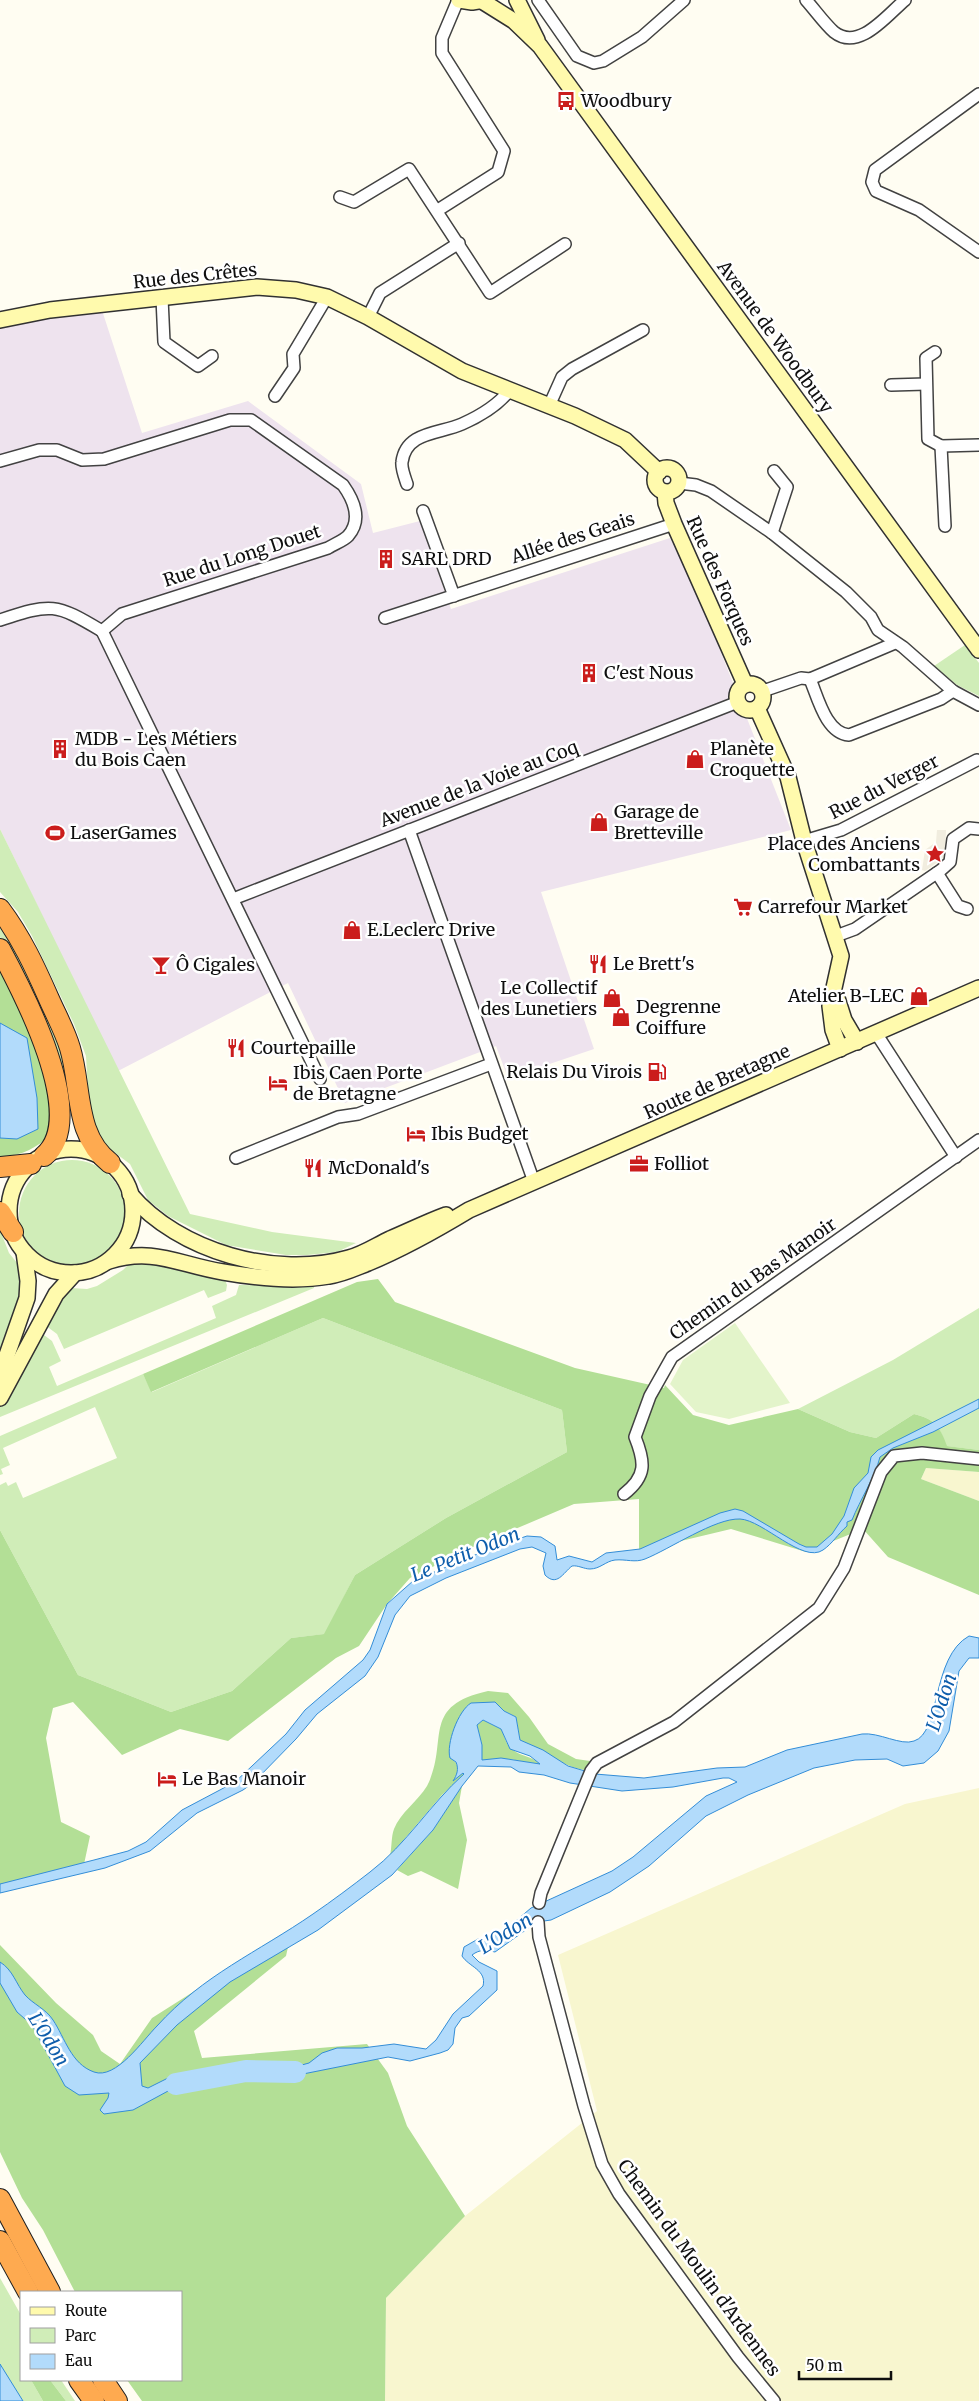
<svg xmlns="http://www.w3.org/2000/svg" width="979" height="2401" viewBox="0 0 979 2401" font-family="Merriweather,serif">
	<rect width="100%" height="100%" fill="#fffdf2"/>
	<!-- industrial -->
	<polygon fill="#eee3ee" points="97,295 142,433 248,401 361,484 373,533 420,521 451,609 670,538 699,597 791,830 541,892 594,1049 508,1078 496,1046 345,1103 288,983 118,1071 0,829 0,311"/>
	<!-- farmland -->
	<g fill="#f8f6cf">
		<polygon points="926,1468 979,1472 979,1501 921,1479"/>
		<polygon points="979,1788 979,2401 385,2401 386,2298 465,2216 597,2111 558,1955 905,1804"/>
	</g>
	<!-- green -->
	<g fill="#d0edb8">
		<polygon points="965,645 979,663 979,696 957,685 934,666"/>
		<polygon points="0,829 190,1214 272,1232 356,1243 337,1252 307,1255 286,1255 226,1245 168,1216 148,1200 130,1164 102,1143 89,1109 86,1056 74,1024 32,936 18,912 0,892"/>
		<polygon points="0,920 56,1032 65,1060 71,1104 65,1102 14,958 0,937"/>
		<circle cx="72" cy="1213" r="53"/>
		<polygon points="0,1230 9,1253 22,1269 22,1296 0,1352"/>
		<polygon points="146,1261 225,1280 227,1285 226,1291 208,1298 204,1290 64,1349 57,1334 45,1325 59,1299 71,1288 87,1289 97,1286 123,1270 129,1264"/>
		<polygon points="239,1285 314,1286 314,1288 0,1417 0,1405 40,1336 44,1335 52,1341 61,1361 49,1367 57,1386 216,1318 212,1306 236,1295"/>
		<path d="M979,1308V1450L946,1446C940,1426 934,1419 914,1414L876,1438L850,1432L798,1409L893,1360Z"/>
		<polygon points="323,1318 562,1410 567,1452 446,1518 355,1575 325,1634 291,1638 232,1691 171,1712 78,1675 0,1530 0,1485 6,1482 8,1486 16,1482 23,1498 117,1458 95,1407 3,1448 10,1465 1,1469 3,1474 0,1475 0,1436 143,1374 152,1392"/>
		<polygon points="0,2278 21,2315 21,2380 31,2380 43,2401 0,2401"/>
		<polygon points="50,2380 61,2380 75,2401 66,2401"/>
	</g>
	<!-- forest -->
	<g fill="#b3df96">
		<path d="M0,965L19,999L52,1091L51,1135C36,1148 20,1157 0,1156Z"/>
		<path d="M378,1279L395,1302L575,1368L664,1388L665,1385L693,1415L729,1425L798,1409L850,1432L876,1438L914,1414C934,1419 940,1426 947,1446L979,1450V1472L926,1468L921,1479L979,1501V1595L888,1557L863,1529L806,1552L731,1529L639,1551V1499L574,1504L473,1547L410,1578L387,1604L359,1646L336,1658L228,1741L180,1729L122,1755L73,1702L53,1708L46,1738L61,1822L90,1836L83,1869L0,1887V1530L78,1675L171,1712L232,1691L291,1638L324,1634L355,1575L446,1518L567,1452L562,1410L323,1318L151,1392L143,1374L357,1282Z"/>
		<path d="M488,1691L508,1693L529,1717L548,1744L576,1759L590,1761L584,1770C566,1767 556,1758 541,1750C534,1746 526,1745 520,1740L516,1717L504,1711L495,1702L467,1706L457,1725L449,1755L457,1764L458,1773L455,1779L463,1772L465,1774L442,1795L390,1856C392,1847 391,1837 394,1829C400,1813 418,1801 427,1786C450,1742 419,1706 488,1691Z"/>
		<path d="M483,1720L501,1729C505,1736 506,1746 513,1750C522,1757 531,1755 541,1765L510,1759L482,1761V1745L477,1725Z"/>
		<polygon points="462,1786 459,1803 467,1840 458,1889 421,1871 408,1876 397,1870 433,1830"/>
		<polygon points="292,1929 286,1956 194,2031 202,2058 367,2044 388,2073 407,2126 465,2216 386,2298 385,2401 142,2401 127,2380 181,2380 181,2292 75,2292 43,2230 22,2198 0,2152 0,1945 56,2003 93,2035 101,2051 120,2064 152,2018"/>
		<polygon points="31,2380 50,2380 66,2401 43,2401"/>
	</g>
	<!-- pitch -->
	<polygon fill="#e3f4ca" points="735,1323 790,1403 729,1419 696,1412 670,1384 683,1360"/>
	<!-- plaza -->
	<polygon fill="#f1eddf" points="937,830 946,830 945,857 925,871 922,870 925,850 936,842"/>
	<!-- water -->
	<g fill="#b2dbfb" stroke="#338dd7" fill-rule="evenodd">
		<polygon points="0,1023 27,1038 37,1098 38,1129 17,1139 0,1138"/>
		<path d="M979,1399V1408L933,1432L893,1448L880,1457C875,1477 860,1500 852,1520L847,1522V1526C838,1534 832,1544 823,1550C803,1564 763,1520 740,1519C715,1518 670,1549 645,1559C635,1563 626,1559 615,1560C606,1561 600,1569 590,1569C584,1569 578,1565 572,1566C563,1573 557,1587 545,1575L543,1566L546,1553L532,1547L520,1549L446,1578L410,1596L395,1615L378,1657L365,1676L317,1714L296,1739L253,1783L243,1790L197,1813L150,1851L105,1868L0,1893V1884L94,1860L128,1851L146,1842L182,1810L235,1782L286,1734L305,1710L363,1660L370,1650L387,1604L413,1581L494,1547L527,1536L541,1537L555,1546L557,1560L569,1556L592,1562L606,1553L640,1549L720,1513L735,1509L743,1511L799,1544L806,1547H817L832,1534L844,1516L854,1488L868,1473L871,1457L878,1450Z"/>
		<path d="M969,1636L979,1638V1658H969L959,1671L949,1731L938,1751L924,1763L903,1766L887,1759L855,1760L814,1768L748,1795L706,1816L649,1866L610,1892L551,1920L537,1922L495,1952C486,1950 480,1949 472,1955L479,1962L497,1971V1990L469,2016L462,2018L455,2028L453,2044L448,2050L440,2053L410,2061L388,2057L293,2076L281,2075L264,2070L247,2069L181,2084L133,2110L104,2114L100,2110L108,2098L109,2093L79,2095L65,2086L32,2025L17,2012L0,1983V1962C13,1970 16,1984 25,1995C33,2004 46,2009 53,2020C65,2038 71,2064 94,2072C116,2080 143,2040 157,2026C203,1975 258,1952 313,1914C332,1901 352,1886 370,1872C407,1844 430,1804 464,1774L463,1773L453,1781C457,1775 459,1769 456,1762L450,1758C446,1744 458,1711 471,1703L495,1702L504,1711L516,1717L520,1740L543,1750L568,1766L595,1774L644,1778L717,1768L745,1767L787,1750L862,1734C879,1732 901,1746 914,1741C941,1733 931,1657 969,1636ZM483,1720L501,1729L510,1749L530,1756L540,1764L501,1758L482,1760V1745L477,1725ZM478,1766L511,1767L519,1772L544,1775L570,1783L622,1791L673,1787L723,1778H729L737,1782L706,1796L633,1857L612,1871L531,1908L504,1931L478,1939L464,1947L462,1956C469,1967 487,1970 483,1986L453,2014L436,2040L426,2049L394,2044L362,2048H337L322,2053L309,2063L298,2066L257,2062L243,2064L182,2073L172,2076L148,2088L142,2086L140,2063L177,2025L230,1982L318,1930L392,1875L433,1830L462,1786Z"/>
		<polygon points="0,2364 23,2401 0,2401"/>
	</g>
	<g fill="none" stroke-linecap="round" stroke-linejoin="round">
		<!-- river -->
		<polyline stroke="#b2dbfb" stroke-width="22" points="176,2084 246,2071 295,2072"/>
		<!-- street casing -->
		<g stroke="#424242" stroke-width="14">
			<g id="street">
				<polyline points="538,0 577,56 594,63 603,61 642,37 684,0"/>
				<path d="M806,0C815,10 824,23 834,32C859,52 887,15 905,0"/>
				<polyline points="979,94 875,170 872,182 876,191 919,210 979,252"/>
				<polyline points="340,197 354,202 409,169 490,293 565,244"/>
				<polyline points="438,210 498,172 504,151 442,53 442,38 458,0"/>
				<polyline points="162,298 164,342 198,366 212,356"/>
				<polyline points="368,317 380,293 459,243"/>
				<polyline points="935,352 926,358 928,439 941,446 979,445"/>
				<polyline points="891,385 926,384"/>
				<polyline points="275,396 294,368 293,354 327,297"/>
				<polyline points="549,406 562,377 572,369 643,330"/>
				<polyline points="941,446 945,526"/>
				<path d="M0,461L39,450H57L82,460L104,459L230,420H251L343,485C353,499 363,519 348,536C343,541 334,544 328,548L122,614L102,631"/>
				<polyline points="679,483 696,485 711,491 772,533 846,592 871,617 878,630 903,647 953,691 979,705"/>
				<path d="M407,484C405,478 401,468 402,462C406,431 440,434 462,424C480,416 497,406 509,391"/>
				<polyline points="423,511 454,596"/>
				<polyline points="772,533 787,487 774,471"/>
				<polyline points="385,618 674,524"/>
				<path d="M0,620C52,603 55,603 102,631"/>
				<polyline points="102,631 320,1079"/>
				<path d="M810,679C818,698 826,733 849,735L941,699L953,691"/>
				<polyline points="763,691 801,678 810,679 895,643"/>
				<polyline points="409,830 534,1182"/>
				<polyline points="804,841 841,830 977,760"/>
				<polyline points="937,873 958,906 967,909"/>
				<polyline points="233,899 738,702"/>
				<polyline points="836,936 855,929 941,870 950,862 953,839 969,828 979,829"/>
				<polyline points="876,1033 956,1157"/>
				<polyline points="236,1158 338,1117 358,1114 491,1064"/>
				<path d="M624,1494C647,1476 645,1462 635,1437L650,1396L672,1357L979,1140"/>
				<polyline points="539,1903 541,1893 591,1771 597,1763 674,1722 819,1608 844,1568 881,1472 894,1456 922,1453 979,1459"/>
				<polyline points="538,1922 539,1937 584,2106 602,2164 619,2194 738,2357 774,2401"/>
			</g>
		</g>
		<!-- secondary casing -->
		<g stroke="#313131" stroke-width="18">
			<g id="secondary">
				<polyline points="459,0 472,2 484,0"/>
				<polyline points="517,0 537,40"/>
				<polyline points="482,1 514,21 540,46 979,650"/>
				<polyline points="0,320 50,310 257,287 296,290 327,297 368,317 462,371 575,416 625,440 659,472"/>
				<circle cx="667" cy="480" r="12"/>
				<polyline points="665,492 666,503 674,524 745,684"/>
				<circle cx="750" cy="697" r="13"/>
				<polyline points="757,708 788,777 804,841 841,956 830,1006 833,1030 840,1049"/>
				<polyline points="837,998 844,1020 857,1042"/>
				<circle cx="71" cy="1211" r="62"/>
				<path d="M130,1194C179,1252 276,1279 349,1258C364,1254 377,1245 390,1239C409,1231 427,1222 446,1215"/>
				<path d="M109,1261C154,1247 179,1265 223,1272C257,1278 295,1282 329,1276C343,1274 355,1268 368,1263C404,1248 436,1230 469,1210L979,988"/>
				<polyline points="0,1375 27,1298 28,1281 24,1252"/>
				<polyline points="0,1398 56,1294 75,1273"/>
			</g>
		</g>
		<!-- highway casing -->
		<g stroke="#202020" stroke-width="22">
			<g id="highway">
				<path d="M0,909C21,937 35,967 49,999C56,1015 65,1031 70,1048C82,1088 74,1135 110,1163"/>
				<path d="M0,949C22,990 90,1118 44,1156"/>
				<polyline points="0,1167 31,1164"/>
				<polyline points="0,1212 13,1232"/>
				<polyline points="0,2199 50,2292"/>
				<polyline points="0,2241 28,2292"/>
				<polyline points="79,2380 94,2401"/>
				<polyline points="103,2380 117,2401"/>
			</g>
		</g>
		<!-- street -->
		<use href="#street" stroke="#fff" stroke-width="11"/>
		<!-- secondary -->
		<use href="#secondary" stroke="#fffaad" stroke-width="15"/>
		<!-- highway -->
		<use href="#highway" stroke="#feaa50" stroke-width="20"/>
	</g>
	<!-- icons -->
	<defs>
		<g id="bus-bare" transform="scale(1.5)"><path d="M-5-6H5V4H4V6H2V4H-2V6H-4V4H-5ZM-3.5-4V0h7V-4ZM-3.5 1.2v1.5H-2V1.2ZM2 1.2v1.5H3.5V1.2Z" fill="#cb1d1c" stroke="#fff" stroke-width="2.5" paint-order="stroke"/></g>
		<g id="building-bare" transform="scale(1.5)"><path d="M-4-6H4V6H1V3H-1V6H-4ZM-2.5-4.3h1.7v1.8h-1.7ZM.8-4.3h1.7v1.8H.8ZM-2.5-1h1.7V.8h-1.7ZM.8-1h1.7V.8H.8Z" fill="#cb1d1c" stroke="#fff" stroke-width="2.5" paint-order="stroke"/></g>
		<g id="shop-bare" transform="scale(1.5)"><path d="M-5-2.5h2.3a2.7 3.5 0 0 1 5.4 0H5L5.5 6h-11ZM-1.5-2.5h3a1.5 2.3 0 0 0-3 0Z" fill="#cb1d1c" stroke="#fff" stroke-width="2.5" paint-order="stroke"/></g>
		<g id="stadium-bare" transform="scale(1.5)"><path d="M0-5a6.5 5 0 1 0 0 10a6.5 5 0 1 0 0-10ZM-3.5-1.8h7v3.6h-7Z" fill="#cb1d1c" stroke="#fff" stroke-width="2.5" paint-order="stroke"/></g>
		<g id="sight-bare" transform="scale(1.5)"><path d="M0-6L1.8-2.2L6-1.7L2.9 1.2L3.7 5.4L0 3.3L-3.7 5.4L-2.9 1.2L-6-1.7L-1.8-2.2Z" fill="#cb1d1c" stroke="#fff" stroke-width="2.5" paint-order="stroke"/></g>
		<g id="supermarket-bare" transform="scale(1.5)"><path d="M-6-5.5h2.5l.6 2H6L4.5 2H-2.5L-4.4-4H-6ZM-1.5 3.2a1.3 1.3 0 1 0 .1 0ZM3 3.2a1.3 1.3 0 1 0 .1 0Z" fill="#cb1d1c" stroke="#fff" stroke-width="2.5" paint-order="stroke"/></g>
		<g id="restaurant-bare" transform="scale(1.5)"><path d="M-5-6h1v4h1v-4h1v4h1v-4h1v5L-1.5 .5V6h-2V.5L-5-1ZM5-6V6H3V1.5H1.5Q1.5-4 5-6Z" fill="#cb1d1c" stroke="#fff" stroke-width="2.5" paint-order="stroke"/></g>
		<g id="bar-bare" transform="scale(1.5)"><path d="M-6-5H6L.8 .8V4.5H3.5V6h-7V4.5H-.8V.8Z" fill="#cb1d1c" stroke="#fff" stroke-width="2.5" paint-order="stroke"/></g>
		<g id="fuel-bare" transform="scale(1.5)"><path d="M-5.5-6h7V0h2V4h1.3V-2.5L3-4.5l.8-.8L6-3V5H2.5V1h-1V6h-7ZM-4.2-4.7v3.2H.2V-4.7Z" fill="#cb1d1c" stroke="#fff" stroke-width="2.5" paint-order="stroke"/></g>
		<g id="hotel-bare" transform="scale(1.5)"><path d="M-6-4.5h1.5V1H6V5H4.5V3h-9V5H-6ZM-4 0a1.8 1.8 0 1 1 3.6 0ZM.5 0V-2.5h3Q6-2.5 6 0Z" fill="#cb1d1c" stroke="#fff" stroke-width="2.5" paint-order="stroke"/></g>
		<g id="office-bare" transform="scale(1.5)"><path d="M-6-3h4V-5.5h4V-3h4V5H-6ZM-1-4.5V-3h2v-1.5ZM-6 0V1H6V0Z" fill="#cb1d1c" stroke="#fff" stroke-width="2.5" paint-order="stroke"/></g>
	</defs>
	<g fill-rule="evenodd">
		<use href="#bus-bare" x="566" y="101"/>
		<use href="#building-bare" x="386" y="559"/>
		<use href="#building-bare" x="589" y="673"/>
		<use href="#building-bare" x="60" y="749"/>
		<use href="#shop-bare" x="695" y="759"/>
		<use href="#shop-bare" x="599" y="822"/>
		<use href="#stadium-bare" x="55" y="833"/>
		<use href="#sight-bare" x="935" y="854"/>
		<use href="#supermarket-bare" x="743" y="907"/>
		<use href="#shop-bare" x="352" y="930"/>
		<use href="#restaurant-bare" x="598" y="964"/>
		<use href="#bar-bare" x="161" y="965"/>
		<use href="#shop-bare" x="919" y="996"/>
		<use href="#shop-bare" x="612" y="998"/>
		<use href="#shop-bare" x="621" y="1017"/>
		<use href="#restaurant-bare" x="236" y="1048"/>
		<use href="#fuel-bare" x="657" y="1072"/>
		<use href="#hotel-bare" x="278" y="1083"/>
		<use href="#hotel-bare" x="416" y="1134"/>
		<use href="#office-bare" x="639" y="1164"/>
		<use href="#restaurant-bare" x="313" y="1168"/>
		<use href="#hotel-bare" x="167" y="1779"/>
	</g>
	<g text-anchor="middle" stroke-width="5" stroke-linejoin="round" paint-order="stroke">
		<!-- poi labels -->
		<g font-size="18" fill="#0f0f0f" stroke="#fff" text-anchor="start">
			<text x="581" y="107">Woodbury</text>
			<text x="401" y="565">SARL DRD</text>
			<text x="604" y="679">C'est Nous</text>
			<text x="75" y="745">MDB - Les Métiers<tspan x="75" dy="21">du Bois Caen</tspan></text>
			<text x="710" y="755">Planète<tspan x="710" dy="21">Croquette</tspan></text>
			<text x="614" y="818">Garage de<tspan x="614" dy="21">Bretteville</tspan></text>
			<text x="70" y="839">LaserGames</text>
			<text x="920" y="850" text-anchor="end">Place des Anciens<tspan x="920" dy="21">Combattants</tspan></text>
			<text x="758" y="913">Carrefour Market</text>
			<text x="367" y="936">E.Leclerc Drive</text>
			<text x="613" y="970">Le Brett's</text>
			<text x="176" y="971">Ô Cigales</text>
			<text x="597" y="994" text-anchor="end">Le Collectif<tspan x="597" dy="21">des Lunetiers</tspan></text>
			<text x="904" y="1002" text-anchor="end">Atelier B-LEC</text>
			<text x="636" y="1013">Degrenne<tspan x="636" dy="21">Coiffure</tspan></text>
			<text x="251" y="1054">Courtepaille</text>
			<text x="642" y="1078" text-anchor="end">Relais Du Virois</text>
			<text x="293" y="1079">Ibis Caen Porte<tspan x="293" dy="21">de Bretagne</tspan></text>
			<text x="431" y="1140">Ibis Budget</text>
			<text x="654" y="1170">Folliot</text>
			<text x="328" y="1174">McDonald's</text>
			<text x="182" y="1785">Le Bas Manoir</text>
		</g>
		<!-- street labels -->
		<g font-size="18" fill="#0f0f0f" stroke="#fff">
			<text transform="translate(195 276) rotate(-6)" y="6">Rue des Crêtes</text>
			<text transform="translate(775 337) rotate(54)" y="6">Avenue de Woodbury</text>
			<text transform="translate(573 538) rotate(-18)" y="6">Allée des Geais</text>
			<text transform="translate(242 556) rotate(-18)" y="6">Rue du Long Douet</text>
			<text transform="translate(720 581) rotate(66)" y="6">Rue des Forques</text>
			<text transform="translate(479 784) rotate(-21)" y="6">Avenue de la Voie au Coq</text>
			<text transform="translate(884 787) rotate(-27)" y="6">Rue du Verger</text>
			<text transform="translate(717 1082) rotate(-24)" y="6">Route de Bretagne</text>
			<text transform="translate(753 1279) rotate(-35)" y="6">Chemin du Bas Manoir</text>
			<text transform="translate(699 2268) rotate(54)" y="6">Chemin du Moulin d'Ardennes</text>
		</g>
		<!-- water labels -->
		<g font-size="19" font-style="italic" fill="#0e5eac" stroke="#fff">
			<text transform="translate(465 1554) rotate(-22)" y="7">Le Petit Odon</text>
			<text transform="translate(941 1702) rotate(-72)" y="7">L'Odon</text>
			<text transform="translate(505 1933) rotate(-32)" y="7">L'Odon</text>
			<text transform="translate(49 2039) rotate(58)" y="7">L'Odon</text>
		</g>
	</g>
	<!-- legend -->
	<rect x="20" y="2291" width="162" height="90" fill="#ffffff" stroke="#9f9f9f"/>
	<rect x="30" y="2307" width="25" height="8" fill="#fffaad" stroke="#9f9f9f"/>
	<text x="65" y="2316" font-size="15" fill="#0f0f0f">Route</text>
	<rect x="30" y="2328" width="25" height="15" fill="#d0edb8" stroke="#9f9f9f"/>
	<text x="65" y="2341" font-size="15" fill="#0f0f0f">Parc</text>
	<rect x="30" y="2354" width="25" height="15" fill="#b2dbfb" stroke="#9f9f9f"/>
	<text x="65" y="2366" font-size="15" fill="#0f0f0f">Eau</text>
	<!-- scale -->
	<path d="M799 2371v8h92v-8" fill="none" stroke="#0f0f0f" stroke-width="2.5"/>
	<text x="806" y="2371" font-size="15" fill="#0f0f0f" stroke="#ffffff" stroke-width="4" paint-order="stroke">50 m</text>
</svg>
